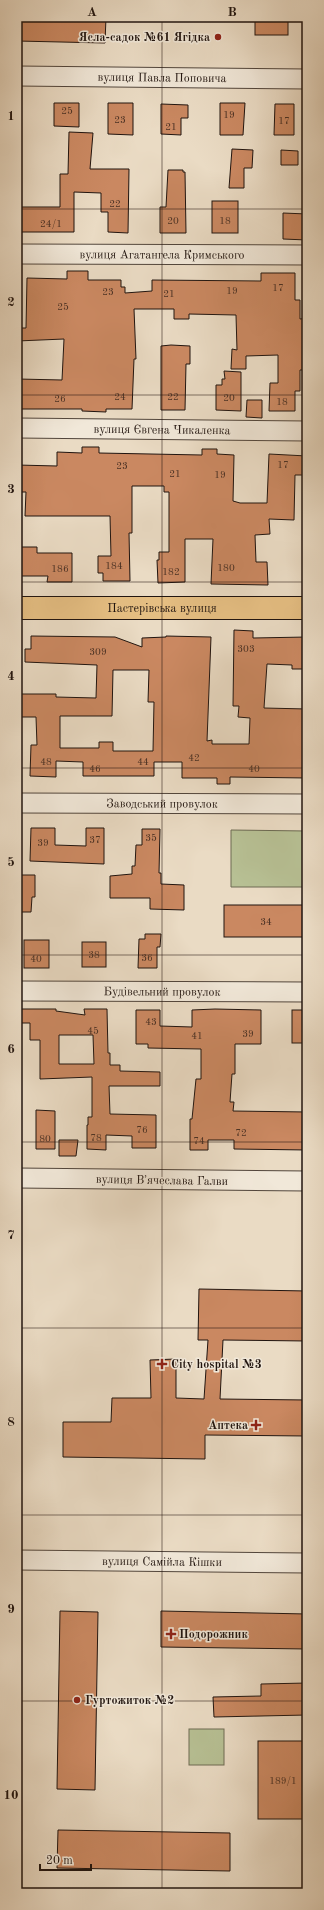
<svg xmlns="http://www.w3.org/2000/svg" width="324" height="1910" viewBox="0 0 324 1910" font-family="'Old Standard TT',serif">
	<rect width="100%" height="100%" fill="#eadbc4"/>
	<filter id="stains"><feTurbulence type="fractalNoise" baseFrequency=".005" numOctaves="4"/><feColorMatrix values="0 0 0 0 .2 0 0 0 0 .09 0 0 0 0 .02 0 0 0 .5 -.17"/></filter>
	<radialGradient id="worn" r=".72"><stop offset=".6" stop-color="#630" stop-opacity="0"/><stop offset="1" stop-color="#630" stop-opacity=".3"/></radialGradient>
	<!-- green -->
	<g fill="#b7c094" stroke="#6c6a52">
		<polygon points="231,830 307,831 307,887 231,887"/>
		<rect x="189" y="1729" width="35" height="36"/>
	</g>
	<!-- building -->
	<g fill="#ca8861" stroke="#20140f" fill-rule="evenodd">
		<polygon points="17,17 106,17 105,43 17,41"/>
		<rect x="255" y="17" width="33" height="18"/>
		<polygon points="54,103 79,103 79,127 54,126"/>
		<polygon points="108,103 133,103 133,135 108,134"/>
		<polygon points="220,103 245,103 243,135 220,135"/>
		<polygon points="161,104 188,105 188,118 181,118 181,135 161,134"/>
		<polygon points="275,104 294,104 294,135 274,135"/>
		<polygon points="69,132 93,133 90,169 129,169 128,233 108,232 108,212 101,212 101,193 74,192 74,232 17,232 17,207 60,207 60,174 68,174"/>
		<polygon points="232,149 253,150 252,168 244,168 244,188 229,188"/>
		<polygon points="281,150 298,151 298,165 281,165"/>
		<polygon points="168,170 183,170 183,172 185,172 186,233 160,233 160,207 166,207"/>
		<rect x="212" y="201" width="26" height="32"/>
		<polygon points="283,213 307,214 307,240 283,239"/>
		<polygon points="67,271 88,271 88,280 121,280 121,287 125,287 125,293 152,291 152,280 261,281 261,273 295,273 295,300 300,300 300,319 307,318 307,370 300,370 300,391 295,391 295,411 269,411 270,383 278,383 278,355 246,356 246,369 231,369 232,349 237,350 236,315 189,314 189,319 174,319 174,309 134,309 136,359 134,359 132,409 106,409 106,412 82,411 82,409 17,409 18,379 62,380 64,339 17,341 17,328 26,328 27,278 67,279"/>
		<polygon points="171,345 190,346 190,364 186,364 185,410 161,410 161,346"/>
		<polygon points="224,371 241,372 241,411 216,410 216,385 222,385 222,379 225,379"/>
		<polygon points="247,400 262,400 262,418 246,417"/>
		<polygon points="82,447 99,447 99,453 202,455 202,449 217,449 217,454 234,455 233,501 240,503 267,503 269,454 307,456 307,475 295,475 294,520 269,519 270,534 255,535 256,562 267,562 268,585 211,584 213,539 185,539 185,582 158,583 157,560 159,560 159,552 169,552 169,492 164,492 164,486 132,486 132,533 129,533 130,581 103,581 103,573 98,573 98,556 111,556 110,516 25,516 26,492 17,492 17,465 57,466 57,452 82,453"/>
		<polygon points="17,547 37,547 37,553 72,553 72,582 47,582 48,576 17,576"/>
		<path d="M234,630L253,631V638L307,637V669H292V665L267,664L264,708L307,709V778L230,777V784H217V778H182V762H154V776H83V762L56,761V777L30,776L31,745H37L36,717H17V694H56V697L96,698L97,665L25,662V649H31V636L115,637L142,647V638L166,637V636L211,637L207,741L212,740V744H249L250,718L238,717L239,706H233ZM113,670H149L148,702H154L153,751H113V742H99V748H60V716H112Z"/>
		<polygon points="31,828 55,828 55,845 86,846 86,828 104,828 104,864 30,861"/>
		<polygon points="142,829 160,829 159,873 161,873 161,884 184,885 184,910 150,909 150,898 110,898 110,876 132,874 132,866 135,866 136,845 142,845"/>
		<polygon points="17,875 35,875 35,897 32,897 31,912 17,912"/>
		<rect x="224" y="905" width="83" height="32"/>
		<polygon points="145,934 161,934 160,947 157,947 157,968 138,968 139,939 145,939"/>
		<rect x="24" y="940" width="25" height="28"/>
		<rect x="82" y="942" width="24" height="25"/>
		<path d="M17,1009H56V1011L85,1015L84,1009H107L108,1053H110V1065H120V1071L160,1072V1086H109L110,1114L156,1115V1148H132V1136L106,1135V1150L87,1149V1125H88V1117H92V1077L40,1079V1040H30V1023H17ZM59,1035H93L94,1064H59Z"/>
		<polygon points="215,1009 261,1010 261,1044 235,1044 235,1074 232,1074 230,1102 234,1102 233,1111 307,1112 307,1150 234,1149 234,1140 208,1140 208,1150 190,1150 190,1119 192,1119 196,1079 201,1079 201,1049 148,1048 148,1044 136,1044 136,1010 160,1010 160,1026 192,1027 192,1010"/>
		<rect x="292" y="1010" width="15" height="33"/>
		<polygon points="36,1110 55,1111 55,1149 36,1149"/>
		<polygon points="59,1140 78,1140 76,1156 59,1156"/>
		<polygon points="199,1289 307,1291 307,1341 223,1340 220,1399 307,1400 307,1436 205,1435 205,1459 63,1457 63,1422 111,1422 112,1398 151,1398 150,1360 176,1359 176,1398 204,1399 208,1340 198,1340"/>
		<polygon points="60,1611 98,1612 95,1790 57,1789"/>
		<polygon points="161,1611 307,1614 307,1649 161,1647"/>
		<polygon points="307,1683 307,1715 214,1717 213,1697 261,1696 261,1684"/>
		<rect x="258" y="1741" width="49" height="78"/>
		<polygon points="58,1830 230,1833 230,1871 57,1868"/>
	</g>
	<g fill="none" stroke-linecap="round" stroke-linejoin="round">
		<!-- minor casing -->
		<g stroke="#52463c" stroke-width="21">
			<g id="minor">
				<path id="s1" d="M17,76L307,79"/>
				<path id="s2" d="M17,254L307,255"/>
				<path id="s3" d="M17,428L307,431"/>
				<path id="s4" d="M17,803L307,804"/>
				<path id="s5" d="M17,991L307,992"/>
				<polyline points="17,1178 307,1181"/>
				<path id="s6" d="M17,1560L307,1563"/>
			</g>
		</g>
		<!-- major casing -->
		<g stroke="#20140f" stroke-width="24">
			<g id="major">
				<path id="s7" d="M17,608H307"/>
			</g>
		</g>
		<!-- minor -->
		<use href="#minor" stroke="#f1e8d9" stroke-width="19"/>
		<!-- major -->
		<use href="#major" stroke="#e5be82" stroke-width="22"/>
	</g>
	<!-- grid -->
	<path fill="none" stroke="#20140f" stroke-width="1" stroke-opacity="0.55" d="M162,17V1893M17,209H307M17,395H307M17,582H307M17,768H307M17,955H307M17,1142H307M17,1328H307M17,1515H307M17,1701H307"/>
	<!-- markers -->
	<g fill="#8f2418" stroke="#f1e8d9" stroke-width="1.5">
		<circle cx="218" cy="37" r="4"/>
		<path d="M160 1358h4v4h4v4h-4v4h-4v-4h-4v-4h4z"/>
		<path d="M254 1419h4v4h4v4h-4v4h-4v-4h-4v-4h4z"/>
		<path d="M169 1628h4v4h4v4h-4v4h-4v-4h-4v-4h4z"/>
		<circle cx="77" cy="1700" r="4"/>
	</g>
	<g text-anchor="middle" stroke-width="3" stroke-linejoin="round" paint-order="stroke">
		<!-- number labels -->
		<g font-size="10" fill="#4a3124">
			<text x="67" y="114">25</text>
			<text x="229" y="118">19</text>
			<text x="120" y="123">23</text>
			<text x="284" y="124">17</text>
			<text x="171" y="130">21</text>
			<text x="115" y="207">22</text>
			<text x="173" y="224">20</text>
			<text x="225" y="224">18</text>
			<text x="51" y="227">24/1</text>
			<text x="278" y="291">17</text>
			<text x="232" y="294">19</text>
			<text x="108" y="295">23</text>
			<text x="169" y="297">21</text>
			<text x="63" y="310">25</text>
			<text x="120" y="400">24</text>
			<text x="173" y="400">22</text>
			<text x="229" y="401">20</text>
			<text x="60" y="402">26</text>
			<text x="282" y="405">18</text>
			<text x="283" y="468">17</text>
			<text x="122" y="469">23</text>
			<text x="175" y="477">21</text>
			<text x="220" y="478">19</text>
			<text x="114" y="569">184</text>
			<text x="226" y="571">180</text>
			<text x="60" y="572">186</text>
			<text x="171" y="575">182</text>
			<text x="246" y="652">303</text>
			<text x="98" y="655">309</text>
			<text x="194" y="761">42</text>
			<text x="46" y="765">48</text>
			<text x="143" y="765">44</text>
			<text x="95" y="772">46</text>
			<text x="254" y="772">40</text>
			<text x="151" y="841">35</text>
			<text x="95" y="843">37</text>
			<text x="43" y="846">39</text>
			<text x="266" y="925">34</text>
			<text x="94" y="958">38</text>
			<text x="147" y="961">36</text>
			<text x="36" y="962">40</text>
			<text x="151" y="1025">43</text>
			<text x="93" y="1034">45</text>
			<text x="248" y="1037">39</text>
			<text x="197" y="1039">41</text>
			<text x="142" y="1133">76</text>
			<text x="241" y="1136">72</text>
			<text x="96" y="1141">78</text>
			<text x="45" y="1142">80</text>
			<text x="199" y="1144">74</text>
			<text x="283" y="1784">189/1</text>
		</g>
		<!-- poi labels -->
		<g font-size="12" font-weight="bold" fill="#20140f" stroke="#f1e8d9" text-anchor="start">
			<text x="210" y="41" text-anchor="end">Ясла-садок №61 Ягідка</text>
			<text x="171" y="1368">City hospital №3</text>
			<text x="248" y="1429" text-anchor="end">Аптека</text>
			<text x="179" y="1638">Подорожник</text>
			<text x="85" y="1704">Гуртожиток №2</text>
		</g>
		<!-- street labels -->
		<g font-size="12" fill="#20140f" stroke="#f1e8d9">
			<text dy="4" stroke="none"><textPath href="#s1" startOffset="145">вулиця Павла Поповича</textPath></text>
			<text dy="4" stroke="none"><textPath href="#s2" startOffset="145">вулиця Агатангела Кримського</textPath></text>
			<text dy="4" stroke="none"><textPath href="#s3" startOffset="145">вулиця Євгена Чикаленка</textPath></text>
			<text dy="4" stroke="none"><textPath href="#s7" startOffset="145">Пастерівська вулиця</textPath></text>
			<text dy="4" stroke="none"><textPath href="#s4" startOffset="145">Заводський провулок</textPath></text>
			<text dy="4" stroke="none"><textPath href="#s5" startOffset="145">Будівельний провулок</textPath></text>
			<text transform="translate(162 1180) rotate(1)" y="4">вулиця Вʼячеслава Галви</text>
			<text dy="4" stroke="none"><textPath href="#s6" startOffset="145">вулиця Самійла Кішки</textPath></text>
		</g>
	</g>
	<!-- margin -->
	<rect width="324" height="1910" fill="none" stroke="#eadbc4" stroke-width="44"/>
	<!-- scale -->
	<path d="M40 1864v6h51v-6" fill="none" stroke="#20140f" stroke-width="2"/>
	<text x="46" y="1864" font-size="12" fill="#20140f" stroke="#f1e8d9" stroke-width="3" paint-order="stroke">20 m</text>
	<rect x="22" y="22" width="280" height="1866" fill="none" stroke="#20140f" stroke-width="1.5"/>
	<g font-size="13" text-anchor="middle" font-weight="bold" fill="#20140f">
		<text x="92" y="16">A</text>
		<text x="232" y="16">B</text>
		<text x="11" y="120">1</text>
		<text x="11" y="306">2</text>
		<text x="11" y="493">3</text>
		<text x="11" y="680">4</text>
		<text x="11" y="866">5</text>
		<text x="11" y="1053">6</text>
		<text x="11" y="1239">7</text>
		<text x="11" y="1426">8</text>
		<text x="11" y="1613">9</text>
		<text x="11" y="1799">10</text>
	</g>
	<rect width="100%" height="100%" filter="url(#stains)"/>
	<rect width="100%" height="100%" fill="url(#worn)"/>
</svg>
